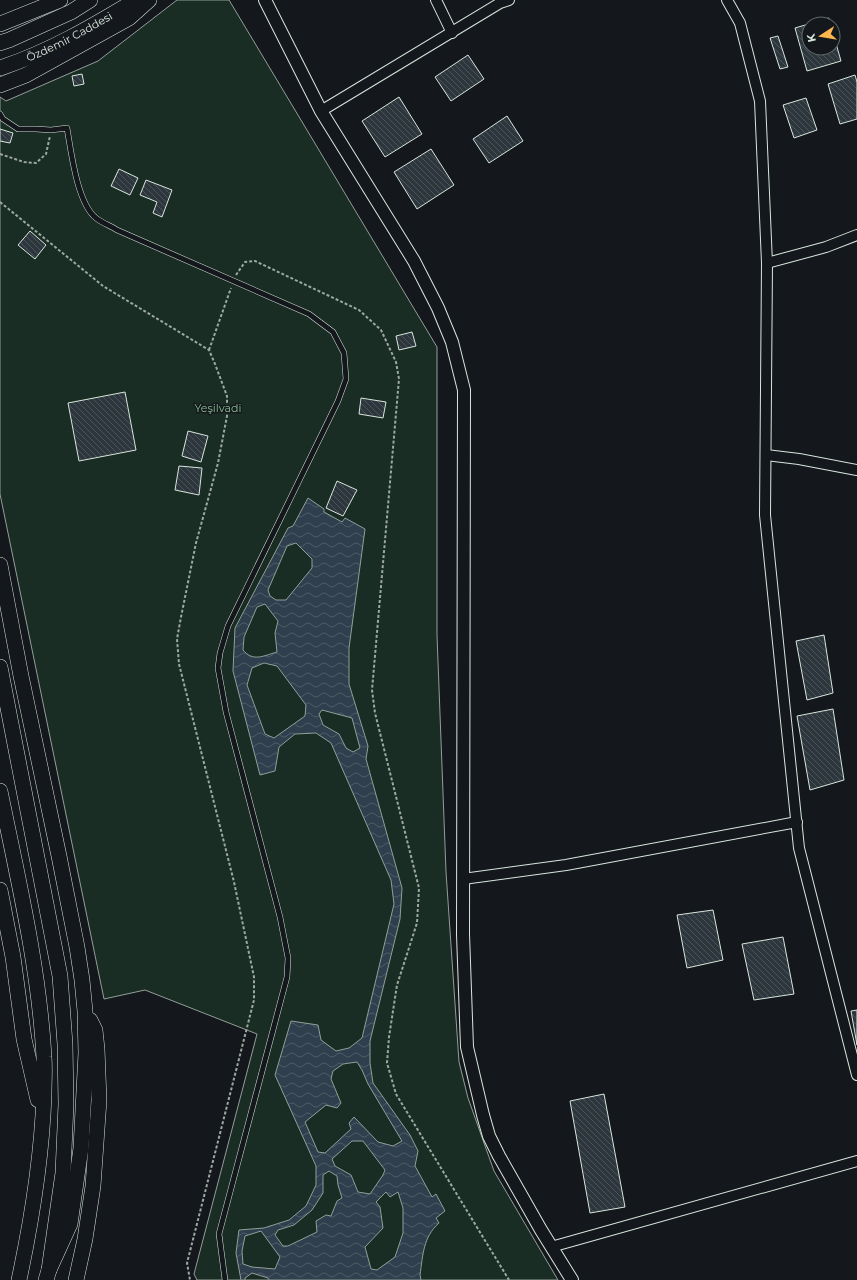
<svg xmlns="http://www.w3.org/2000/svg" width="857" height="1280" viewBox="0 0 857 1280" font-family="Montserrat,sans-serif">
	<defs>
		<pattern id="water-waves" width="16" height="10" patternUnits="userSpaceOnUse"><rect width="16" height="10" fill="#2f3f4d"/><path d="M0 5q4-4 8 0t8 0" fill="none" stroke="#4c5b66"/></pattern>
		<pattern id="building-back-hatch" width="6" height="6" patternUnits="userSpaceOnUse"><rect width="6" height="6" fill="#2c363c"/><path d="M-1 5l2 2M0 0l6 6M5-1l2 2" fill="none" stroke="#4a5358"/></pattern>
	</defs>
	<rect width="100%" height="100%" fill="#14181c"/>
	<!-- green -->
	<polygon fill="#1a2d24" stroke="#939e99" points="177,0 229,0 437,347 437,635 446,872 459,1062 468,1098 494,1171 558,1280 197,1280 194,1274 257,1034 145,990 104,999 0,494 0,97 6,101 98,61"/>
	<!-- water -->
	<path fill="url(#water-waves)" stroke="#939e99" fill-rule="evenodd" d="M308,498L324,509V512L342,522L345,518L365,529L349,648V684L368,746L366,759L402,888L400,919L370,1041V1063L373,1083L410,1135L418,1151L415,1166L432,1197L436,1194L445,1211L436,1218L439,1223C423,1237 423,1255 420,1275L421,1280H269L268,1278L252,1273L245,1278V1280H241L236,1253L239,1230L264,1228L289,1220L306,1206L316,1185V1166L275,1075L291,1021L318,1025L321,1040L336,1051L349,1048L362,1038L394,904L391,880L331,743L316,733L295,734L279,747L275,771L260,775L233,671L235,628L288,528L293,526ZM296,543L312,559V568L286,600H276L270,596L268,590L287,546ZM265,604L278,621L275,633L277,652C263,656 253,662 243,650L244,637L257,607ZM264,663L277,666L306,705L305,716L274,738L265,734L247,685L252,668ZM322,710L352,718L360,748L353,752L346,748L339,734L323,725L319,714ZM357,1062L362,1070L368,1084L402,1141L393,1146L378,1142L354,1117L349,1123L351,1129L325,1153L318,1152L305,1122L326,1105L337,1108L341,1103L331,1079L333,1071L343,1064ZM352,1141H363L385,1170L383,1175L370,1194L358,1192L351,1175L335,1166L332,1159ZM329,1171L337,1176L338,1185L342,1198L337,1201L331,1216L326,1215L316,1221L317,1232L288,1246H283L275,1235L278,1230L294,1225L312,1210L323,1193V1175ZM386,1192L390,1197L398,1192L403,1208V1233L395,1257L377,1270L371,1269L365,1247L383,1228L380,1207L376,1202ZM261,1231L280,1257L275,1269L252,1267L243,1264L242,1251L245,1236Z"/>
	<!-- building -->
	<g fill="url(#building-back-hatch)" stroke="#d8e6dc">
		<polygon points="829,18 830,24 809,24 809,48 833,48 833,33 841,61 807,71 795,28"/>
		<polygon points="778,36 788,67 780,69 770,38"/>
		<polygon points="468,55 484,79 451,101 435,77"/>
		<polygon points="82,74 84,84 74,86 72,76"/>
		<polygon points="855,75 857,82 857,119 840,124 828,84"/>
		<polygon points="399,97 422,134 385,157 362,121"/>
		<polygon points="806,98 817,130 794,138 783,105"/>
		<polygon points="507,116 523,141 489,163 473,139"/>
		<polygon points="0,129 13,133 10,143 0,141"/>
		<polygon points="431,149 454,185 417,209 394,172"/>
		<polygon points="119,169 138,178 130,195 111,186"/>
		<polygon points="146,180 172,190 162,217 153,213 157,202 140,195"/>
		<polygon points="30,231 46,245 35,259 18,245"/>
		<polygon points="412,332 416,346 399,350 396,336"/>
		<polygon points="125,392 136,450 79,461 68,403"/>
		<polygon points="361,398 386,402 383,418 359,414"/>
		<polygon points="188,431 208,436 201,462 182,456"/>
		<polygon points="179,466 202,468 199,495 175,490"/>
		<polygon points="337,481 357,490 343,516 326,508"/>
		<polygon points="824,635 833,693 807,700 796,641"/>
		<polygon points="833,709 844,780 810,790 797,716"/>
		<polygon points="713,910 723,960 687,968 677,915"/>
		<polygon points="783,937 794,994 754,1000 742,944"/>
		<polygon points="857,1010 857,1045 851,1011"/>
		<polygon points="604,1094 625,1207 590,1213 570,1101"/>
	</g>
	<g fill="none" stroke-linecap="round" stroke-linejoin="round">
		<!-- service casing -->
		<g stroke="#d8e6dc" stroke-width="6">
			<path id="service" d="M0,114L3,119L18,129H36L51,130L67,128C71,151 77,203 96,218C102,223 111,226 117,230L309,314L333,332L344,353L346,379L338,401L228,626L220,653L218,668L226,712L280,917L288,958L287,977L219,1234L225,1280"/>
		</g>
		<!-- minor casing -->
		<g stroke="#d8e6dc" stroke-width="12">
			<g id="minor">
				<polyline points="436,0 452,33"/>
				<polyline points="727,0 740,23 760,101 767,263 765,515 799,848 857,1075"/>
				<polyline points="321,111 500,3 509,0"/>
				<polyline points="767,263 826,247 857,235"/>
				<polyline points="766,455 799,459 857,470"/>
				<polyline points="463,879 566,865 797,822"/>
				<polyline points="551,1247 857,1161"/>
			</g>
		</g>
		<!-- tertiary casing -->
		<g stroke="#d8e6dc" stroke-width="14">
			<polyline id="tertiary" points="265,0 321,111 414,261 438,308 452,342 464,390 463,934 467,1047 483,1115 489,1136 499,1156 541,1230 572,1280"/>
		</g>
		<!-- primary casing -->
		<g stroke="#d8e6dc" stroke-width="16">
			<g id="primary">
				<polyline points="0,24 60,0"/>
				<polyline points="0,43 9,40 71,12 90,0"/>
				<path id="s1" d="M0,68C49,52 93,26 136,0"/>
				<polyline points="0,85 26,75 129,18 149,0"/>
				<polyline points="0,565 21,676 59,856 77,947 82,980 85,1011 86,1053 81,1148 70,1224 49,1270"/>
				<polyline points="0,667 60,976 65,1044 66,1104 63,1173 49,1270 46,1280"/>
				<path d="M0,791C18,879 39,967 44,1057C45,1069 44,1082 44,1094C42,1156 32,1219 19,1280"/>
				<polyline points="0,890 13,957 24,1039 38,1100"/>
				<polyline points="76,1280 85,1239 93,1186 99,1100 97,1049 95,1030 90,1020"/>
			</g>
		</g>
		<!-- path -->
		<g stroke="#9da8a2" stroke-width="2" stroke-dasharray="3 2" stroke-linecap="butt">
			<polyline points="0,154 24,162 36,163 46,154 50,136"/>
			<polyline points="0,202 103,286 209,350 215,364 227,396 227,416 218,463 196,543 181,617 177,639 179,664 234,882 254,977 254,1000 187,1263 190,1280"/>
			<polyline points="236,275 245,262 255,261 359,310 381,330 396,362 399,379 372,690 375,713 419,888 417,923 397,985 389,1037 387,1063 396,1094 509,1280"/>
			<polyline points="209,350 231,288"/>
		</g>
		<!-- service -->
		<use href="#service" stroke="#14181c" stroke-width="5"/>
		<!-- minor -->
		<use href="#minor" stroke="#14181c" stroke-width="10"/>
		<!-- tertiary -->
		<use href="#tertiary" stroke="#14181c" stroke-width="12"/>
		<!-- primary -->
		<use href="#primary" stroke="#14181c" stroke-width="15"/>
	</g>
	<g text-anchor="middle" stroke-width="3" stroke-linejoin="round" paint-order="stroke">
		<!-- street labels -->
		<g font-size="11" fill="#d8e6dc" stroke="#14181c">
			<text dy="4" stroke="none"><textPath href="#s1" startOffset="76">Özdemir Caddesi</textPath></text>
		</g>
		<!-- park labels -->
		<g font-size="11" fill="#8ac095" stroke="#14181c">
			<text x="218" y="412">Yeşilvadi</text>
		</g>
	</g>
	<!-- north arrow -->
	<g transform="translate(821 36) rotate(258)"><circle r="19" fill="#14181c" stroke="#626a69"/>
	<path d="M0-3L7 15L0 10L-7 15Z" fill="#ffb74d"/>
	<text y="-6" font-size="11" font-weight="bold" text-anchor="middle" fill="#d8e6dc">K</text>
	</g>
</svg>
